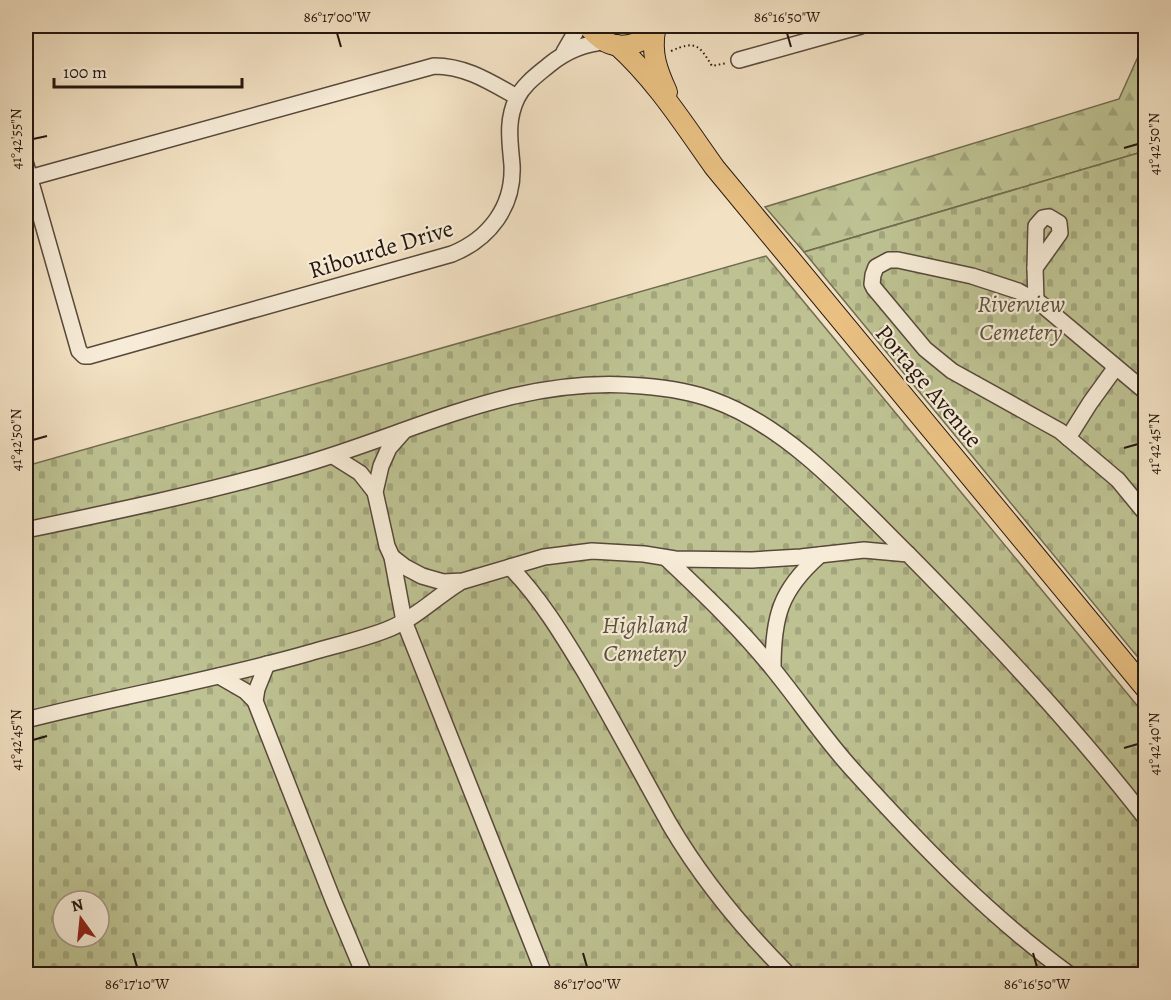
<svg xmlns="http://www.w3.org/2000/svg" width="1171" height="1000" viewBox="0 0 1171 1000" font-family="Alegreya,serif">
	<defs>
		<pattern id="forest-firs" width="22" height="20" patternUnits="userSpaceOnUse" patternTransform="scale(1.5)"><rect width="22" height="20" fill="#bec292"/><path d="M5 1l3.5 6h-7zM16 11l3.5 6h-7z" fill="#a3a67d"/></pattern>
		<pattern id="cemetery-stones" width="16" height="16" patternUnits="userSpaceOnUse" patternTransform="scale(1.5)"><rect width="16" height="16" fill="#bec292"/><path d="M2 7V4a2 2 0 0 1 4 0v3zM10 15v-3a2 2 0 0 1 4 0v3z" fill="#a3a67d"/></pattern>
	</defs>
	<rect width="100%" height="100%" fill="#f2e1c3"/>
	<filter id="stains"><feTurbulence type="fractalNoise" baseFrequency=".00333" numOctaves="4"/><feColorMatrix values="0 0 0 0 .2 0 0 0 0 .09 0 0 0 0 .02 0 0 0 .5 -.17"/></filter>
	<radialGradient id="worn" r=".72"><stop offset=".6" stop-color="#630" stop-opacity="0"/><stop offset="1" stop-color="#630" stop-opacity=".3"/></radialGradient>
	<!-- forest -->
	<polygon fill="url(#forest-firs)" stroke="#716c50" stroke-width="1.5" points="1145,41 1145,151 804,252 765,207 1119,99"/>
	<!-- cemetery -->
	<g fill="url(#cemetery-stones)" stroke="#716c50" stroke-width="1.5" fill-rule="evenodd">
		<polygon points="1145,151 1145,666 804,252"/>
		<path d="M766,256L1145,715V974H26V466ZM63,901H99V937H63Z"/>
	</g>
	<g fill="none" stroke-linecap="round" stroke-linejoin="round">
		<!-- minor casing -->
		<g stroke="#58493b" stroke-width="18">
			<g id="minor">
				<polyline points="564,52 579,26"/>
				<polyline points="739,60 861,26"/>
				<path d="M26,165L79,351L84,356H89L452,254C489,239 514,207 512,165C510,141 506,121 517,98C524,84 537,75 549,65C566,51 584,43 607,42"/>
				<path d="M29,178L434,66C466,66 490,82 517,97"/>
				<polygon points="1049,217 1059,223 1060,233 1035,268 1036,226 1043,218"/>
				<polyline points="1035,268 1036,301"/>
				<polyline points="1146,392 1040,303 1018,291 972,276 898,260 889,260 876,267 873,275 872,284 874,288 925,349 952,371 1060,431 1118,480 1146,514"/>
				<polyline points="404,431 389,448 381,466 375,492 387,546 392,557 404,621 544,974"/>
				<polyline points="1068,438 1090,403 1116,367"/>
				<polyline points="333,456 360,473 375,492"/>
				<path d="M26,530C117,511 208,492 298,466C414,433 516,374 642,386C666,388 690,391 713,400C789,427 852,499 908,554"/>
				<path d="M392,557L405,567L422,576L443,582L463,581L544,557L592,551L644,554L675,559L752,560L801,557L864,550L908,554C991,638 1073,725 1146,819"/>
				<path d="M666,558C703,593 741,629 773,669C800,702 823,737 852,769C919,843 988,915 1069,974"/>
				<path d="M510,567C541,599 563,636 586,674C615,724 642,775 670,825C703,881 743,929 788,974"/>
				<path d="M773,668C773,617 780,590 820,555"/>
				<polyline points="219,676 245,691 255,701 333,900 364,974"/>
				<polyline points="255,701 257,689 267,664"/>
				<path d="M26,720C119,696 215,680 309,653C336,645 365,639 391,628C417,617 436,597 459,583"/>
			</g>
		</g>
		<!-- major casing -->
		<g stroke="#24160e" stroke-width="22">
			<g id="major">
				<path d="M588,26C593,32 599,38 606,42C624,51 648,42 658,26"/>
				<path d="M655,30C651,54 657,70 667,92"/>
				<path d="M617,45C656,80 685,126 715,168L1146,689"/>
			</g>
		</g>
		<!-- path -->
		<path stroke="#24160e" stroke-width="2" stroke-dasharray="1.5 3" stroke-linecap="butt" d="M671,51C696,40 699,45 712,66L727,63"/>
		<!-- minor -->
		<use href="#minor" stroke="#f7ecd8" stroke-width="15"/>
		<!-- major -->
		<use href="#major" stroke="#e9c082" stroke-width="20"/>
	</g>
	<!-- ticks -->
	<path fill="none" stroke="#24160e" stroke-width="2" d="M337,33L341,47M787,33L791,47M33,139L47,136M1124,148L1138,144M33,440L47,436M1124,448L1138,444M33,740L47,736M1124,748L1138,744M133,953L137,967M583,953L587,967M1033,953L1037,967"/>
	<g text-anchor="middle" stroke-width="4.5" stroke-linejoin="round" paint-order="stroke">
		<!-- street labels -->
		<g font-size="24" fill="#24160e" stroke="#f7ecd8">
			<text transform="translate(381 249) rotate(-17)" y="8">Ribourde Drive</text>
			<text transform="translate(929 386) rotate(50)" y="8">Portage Avenue</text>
		</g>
		<!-- park labels -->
		<g font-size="24" font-style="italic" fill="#5a523c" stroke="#f7ecd8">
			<text x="1021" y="312">Riverview<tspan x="1021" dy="28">Cemetery</tspan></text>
			<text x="645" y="633">Highland<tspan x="645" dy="28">Cemetery</tspan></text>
		</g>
	</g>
	<!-- margin -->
	<rect width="1171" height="1000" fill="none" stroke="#f2e1c3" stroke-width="66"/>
	<!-- north arrow -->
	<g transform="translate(81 919) rotate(345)"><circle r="28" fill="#f7ecd8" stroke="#a39687" stroke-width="1.5"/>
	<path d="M0-4.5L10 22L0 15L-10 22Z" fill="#8f2418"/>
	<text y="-9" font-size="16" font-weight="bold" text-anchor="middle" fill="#24160e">N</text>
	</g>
	<!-- scale -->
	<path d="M54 78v9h188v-9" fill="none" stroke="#24160e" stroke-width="3"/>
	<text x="63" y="78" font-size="18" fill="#24160e" stroke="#f7ecd8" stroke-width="4.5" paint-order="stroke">100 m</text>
	<rect x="33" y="33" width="1105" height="934" fill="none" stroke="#24160e" stroke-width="2"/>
	<g font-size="15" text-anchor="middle" fill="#24160e">
		<text x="337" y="22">86°17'00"W</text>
		<text x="787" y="22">86°16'50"W</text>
		<text transform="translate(16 139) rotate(-90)" y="5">41°42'55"N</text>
		<text transform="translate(1154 144) rotate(-90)" y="5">41°42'50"N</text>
		<text transform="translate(16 440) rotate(-90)" y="5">41°42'50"N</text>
		<text transform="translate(1154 444) rotate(-90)" y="5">41°42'45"N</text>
		<text transform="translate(16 740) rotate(-90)" y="5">41°42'45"N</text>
		<text transform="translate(1154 744) rotate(-90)" y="5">41°42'40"N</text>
		<text x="137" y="989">86°17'10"W</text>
		<text x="587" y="989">86°17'00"W</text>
		<text x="1037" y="989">86°16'50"W</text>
	</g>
	<rect width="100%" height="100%" filter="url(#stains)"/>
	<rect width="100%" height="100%" fill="url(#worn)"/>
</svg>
